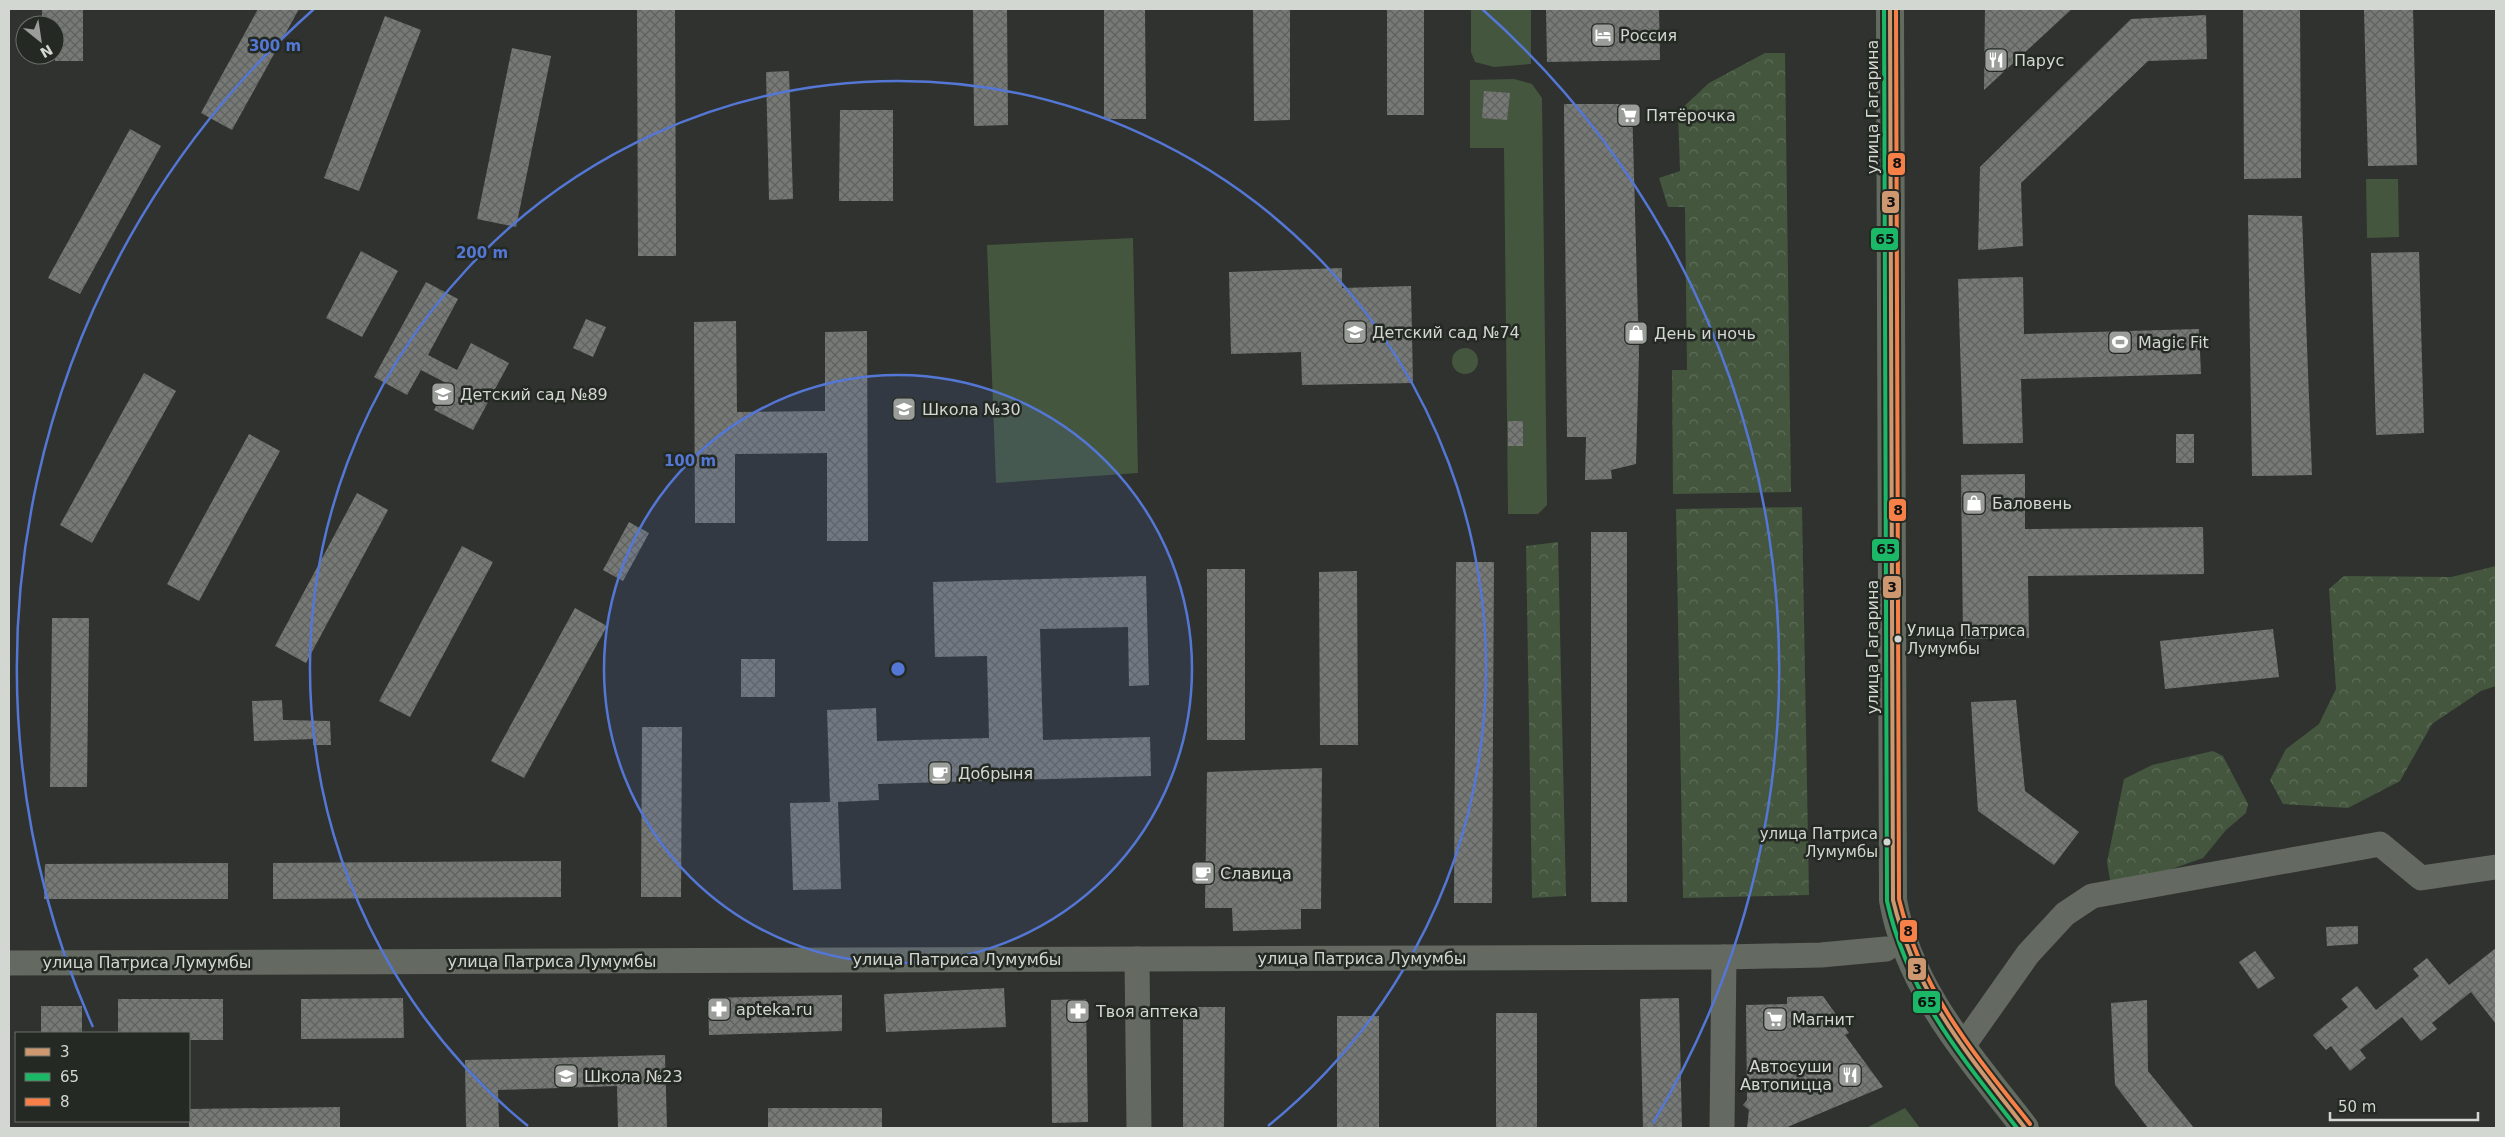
<svg xmlns="http://www.w3.org/2000/svg" width="2505" height="1137" viewBox="0 0 2505 1137" font-family="'DejaVu Sans',sans-serif">
	<defs>
		<pattern id="forest-crowns" width="20" height="18" patternUnits="userSpaceOnUse" patternTransform="scale(1.25)"><rect width="20" height="18" fill="#44563e"/><path d="M2 6a3 3 0 1 1 6 0M12 15a3 3 0 1 1 6 0" fill="none" stroke="#5e6e59"/></pattern>
		<pattern id="building-cross-hatch" width="8" height="8" patternUnits="userSpaceOnUse" patternTransform="scale(1.25)"><rect width="8" height="8" fill="#767976"/><path d="M0 0l8 8M0 8l8-8" fill="none" stroke="#606260"/></pattern>
	</defs>
	<rect width="100%" height="100%" fill="#2f322e"/>
	<!-- green -->
	<g fill="#44563e">
		<polygon points="1471,9 1531,9 1531,64 1494,67 1475,62 1471,52"/>
		<polygon points="1514,79 1532,84 1542,98 1547,505 1538,514 1508,514 1504,148 1470,148 1470,80"/>
		<polygon points="2366,179 2398,179 2399,237 2367,238"/>
		<polygon points="1133,238 1138,473 996,483 987,245"/>
		<circle cx="1465" cy="361" r="13"/>
		<polygon points="1905,1108 1920,1128 1866,1128"/>
	</g>
	<!-- forest -->
	<g fill="url(#forest-crowns)">
		<polygon points="1765,53 1785,53 1791,492 1673,494 1672,370 1687,370 1685,207 1668,207 1659,178 1680,171 1678,112 1709,83"/>
		<polygon points="1802,507 1809,895 1683,898 1676,509"/>
		<polygon points="1558,542 1566,896 1532,898 1526,546"/>
		<polygon points="2496,566 2496,686 2481,691 2432,724 2400,781 2348,808 2283,804 2270,780 2286,749 2319,724 2336,689 2329,589 2344,576 2451,577"/>
		<polygon points="2213,751 2223,756 2248,804 2246,813 2226,830 2203,858 2126,885 2110,880 2107,862 2124,779 2152,765"/>
	</g>
	<!-- building -->
	<g fill="url(#building-cross-hatch)">
		<polygon points="42,9 83,9 83,61 55,61 55,25 42,25"/>
		<polygon points="258,9 299,9 232,130 201,113"/>
		<polygon points="637,9 675,9 676,256 638,256"/>
		<polygon points="973,9 1007,9 1008,125 974,126"/>
		<polygon points="1104,9 1145,9 1146,119 1104,119"/>
		<polygon points="1253,9 1290,9 1290,120 1254,121"/>
		<rect x="1387" y="9" width="37" height="106"/>
		<polygon points="1546,9 1659,9 1660,60 1547,62"/>
		<polygon points="1985,9 2072,9 1984,90"/>
		<polygon points="2243,9 2300,9 2301,178 2244,179"/>
		<polygon points="2364,9 2413,9 2417,165 2368,166"/>
		<polygon points="2206,15 2207,59 2148,61 2021,183 2023,246 1978,250 1980,167 2131,19"/>
		<polygon points="385,16 421,30 359,191 324,178"/>
		<polygon points="512,48 551,56 516,227 477,219"/>
		<polygon points="789,71 793,199 769,200 766,72"/>
		<polygon points="1484,91 1510,93 1507,120 1482,118"/>
		<polygon points="1564,104 1632,104 1639,354 1636,464 1611,470 1612,479 1585,480 1586,437 1567,437"/>
		<polygon points="840,110 893,110 893,201 839,201"/>
		<polygon points="130,129 161,146 80,294 48,278"/>
		<polygon points="2248,215 2302,216 2312,475 2252,476"/>
		<polygon points="361,251 398,271 362,337 326,318"/>
		<polygon points="2419,252 2424,433 2376,435 2371,253"/>
		<polygon points="1342,268 1342,288 1411,286 1413,383 1302,385 1301,352 1231,354 1229,272"/>
		<polygon points="2023,277 2024,334 2199,329 2201,374 2021,379 2023,443 1963,444 1958,279"/>
		<polygon points="426,282 458,299 428,355 457,370 471,343 509,363 473,430 434,410 448,384 421,370 407,395 374,377"/>
		<polygon points="586,319 606,327 593,357 573,348"/>
		<polygon points="736,321 737,412 825,411 825,332 867,331 868,541 827,541 827,453 735,454 735,523 695,523 694,322"/>
		<polygon points="144,373 176,391 92,543 60,525"/>
		<rect x="1508" y="421" width="15" height="25"/>
		<polygon points="249,434 280,451 199,601 167,584"/>
		<rect x="2176" y="434" width="18" height="29"/>
		<polygon points="2025,474 2025,529 2203,527 2204,574 2028,576 2029,638 1963,639 1961,475"/>
		<polygon points="357,493 388,510 306,663 275,646"/>
		<polygon points="629,522 649,533 623,581 603,570"/>
		<rect x="1591" y="532" width="36" height="370"/>
		<polygon points="462,546 493,562 410,717 379,701"/>
		<polygon points="1456,562 1494,562 1492,903 1454,903"/>
		<rect x="1207" y="569" width="38" height="171"/>
		<polygon points="1357,571 1358,745 1320,745 1319,572"/>
		<polygon points="1146,576 1149,685 1129,686 1128,627 1040,629 1043,740 1150,737 1151,776 878,784 879,800 838,802 841,889 793,890 790,803 830,802 827,710 876,708 877,741 989,738 987,656 935,657 933,582"/>
		<polygon points="575,608 607,626 524,778 491,761"/>
		<polygon points="52,618 89,618 87,787 50,787"/>
		<polygon points="2273,629 2279,677 2165,689 2160,641"/>
		<rect x="741" y="659" width="34" height="38"/>
		<polygon points="282,700 283,720 330,721 331,745 313,745 313,739 254,741 252,701"/>
		<polygon points="2016,700 2025,791 2079,832 2054,865 1978,811 1971,702"/>
		<polygon points="642,727 682,727 681,897 641,897"/>
		<polygon points="1322,768 1321,909 1301,909 1301,929 1233,931 1232,908 1205,908 1207,772"/>
		<polygon points="561,861 561,897 273,899 273,863"/>
		<polygon points="228,863 228,899 44,899 45,864"/>
		<polygon points="2358,926 2358,944 2327,946 2326,927"/>
		<polygon points="2496,948 2496,1024 2471,992 2432,1023 2437,1029 2421,1041 2402,1017 2360,1050 2366,1058 2350,1071 2331,1046 2326,1050 2313,1035 2348,1007 2341,999 2357,986 2376,1010 2419,976 2413,969 2427,958 2449,985"/>
		<polygon points="2255,951 2275,978 2258,989 2239,962"/>
		<polygon points="1004,988 1006,1027 886,1032 884,994"/>
		<polygon points="842,995 842,1031 709,1035 708,998"/>
		<polygon points="1823,996 1849,1033 1845,1035 1883,1087 1785,1128 1747,1128 1749,1110 1743,1105 1747,1100 1746,1005 1787,1004 1787,997"/>
		<polygon points="403,998 404,1038 301,1039 301,999"/>
		<polygon points="1679,998 1682,1128 1643,1128 1640,999"/>
		<polygon points="118,999 223,999 223,1040 189,1040 189,1033 118,1033"/>
		<polygon points="1086,999 1088,1122 1052,1123 1051,1000"/>
		<polygon points="2147,1000 2148,1071 2194,1128 2148,1128 2115,1085 2111,1003"/>
		<rect x="41" y="1006" width="41" height="27"/>
		<polygon points="1183,1007 1225,1007 1224,1128 1183,1128"/>
		<rect x="1496" y="1013" width="41" height="115"/>
		<rect x="1337" y="1016" width="42" height="112"/>
		<polygon points="665,1055 667,1128 618,1128 617,1086 498,1090 499,1128 466,1128 465,1060"/>
		<polygon points="340,1107 340,1128 189,1128 189,1109"/>
		<rect x="768" y="1108" width="114" height="20"/>
	</g>
	<g fill="none" stroke-linecap="round" stroke-linejoin="round">
		<!-- minor -->
		<g stroke="#646961" stroke-width="25">
			<polyline points="1137,959 1139,1128"/>
			<polyline points="9,963 1724,957 1821,955 1886,949"/>
			<polyline points="1963,1046 2028,954 2065,914 2092,896 2380,844 2421,878 2496,867"/>
			<polyline points="1722,1128 1724,957"/>
		</g>
		<!-- major -->
		<path stroke="#636b61" stroke-width="28" d="M1890,9L1893,900C1908,989 1972,1059 2025,1128"/>
		<!-- bus-1 casing -->
		<g stroke="#242a23" stroke-width="8">
			<path id="bus-1" d="M1890,9L1893,900C1916,995 1967,1053 2025,1128"/>
		</g>
		<!-- bus-2 casing -->
		<g stroke="#242a23" stroke-width="8">
			<path id="bus-2" d="M1884,9L1887,901C1908,994 1960,1055 2017,1128"/>
		</g>
		<!-- bus-3 casing -->
		<g stroke="#242a23" stroke-width="8">
			<path id="bus-3" d="M1896,9L1899,899C1922,993 1972,1051 2030,1124"/>
		</g>
		<!-- bus-1 -->
		<use href="#bus-1" stroke="#cd976f" stroke-width="4"/>
		<!-- bus-2 -->
		<use href="#bus-2" stroke="#1ab867" stroke-width="4"/>
		<!-- bus-3 -->
		<use href="#bus-3" stroke="#f78048" stroke-width="4"/>
	</g>
	<!-- distance rings -->
	<circle cx="898" cy="669" r="294" fill="#5477d6" fill-opacity=".12"/>
	<g fill="none" stroke="#5477d6" stroke-width="2.5">
		<circle cx="898" cy="669" r="294"/>
		<path d="M528 1126A588 588 0 1 1 1268 1126"/>
		<path d="M93 1027A881 881 0 0 1 314 9M1482 9A881 881 0 0 1 1653 1123"/>
	</g>
	<!-- icons -->
	<defs>
		<g id="hotel-square" transform="scale(1.25)"><rect x="-9" y="-9" width="18" height="18" rx="4" fill="#9a9d99" stroke="#242a23"/><path d="M-6-4.5h1.5V1H6V5H4.5V3h-9V5H-6ZM-4 0a1.8 1.8 0 1 1 3.6 0ZM.5 0V-2.5h3Q6-2.5 6 0Z" fill="#fff"/></g>
		<g id="restaurant-square" transform="scale(1.25)"><rect x="-9" y="-9" width="18" height="18" rx="4" fill="#9a9d99" stroke="#242a23"/><path d="M-5-6h1v4h1v-4h1v4h1v-4h1v5L-1.5 .5V6h-2V.5L-5-1ZM5-6V6H3V1.5H1.5Q1.5-4 5-6Z" fill="#fff"/></g>
		<g id="supermarket-square" transform="scale(1.25)"><rect x="-9" y="-9" width="18" height="18" rx="4" fill="#9a9d99" stroke="#242a23"/><path d="M-6-5.5h2.5l.6 2H6L4.5 2H-2.5L-4.4-4H-6ZM-1.5 3.2a1.3 1.3 0 1 0 .1 0ZM3 3.2a1.3 1.3 0 1 0 .1 0Z" fill="#fff"/></g>
		<g id="school-square" transform="scale(1.25)"><rect x="-9" y="-9" width="18" height="18" rx="4" fill="#9a9d99" stroke="#242a23"/><path d="M0-5L7-2L0 1L-7-2ZM-4 1L0 2.5L4 1V4Q0 6-4 4Z" fill="#fff"/></g>
		<g id="shop-square" transform="scale(1.25)"><rect x="-9" y="-9" width="18" height="18" rx="4" fill="#9a9d99" stroke="#242a23"/><path d="M-5-2.5h2.3a2.7 3.5 0 0 1 5.4 0H5L5.5 6h-11ZM-1.5-2.5h3a1.5 2.3 0 0 0-3 0Z" fill="#fff"/></g>
		<g id="stadium-square" transform="scale(1.25)"><rect x="-9" y="-9" width="18" height="18" rx="4" fill="#9a9d99" stroke="#242a23"/><path d="M0-5a6.5 5 0 1 0 0 10a6.5 5 0 1 0 0-10ZM-3.5-1.8h7v3.6h-7Z" fill="#fff"/></g>
		<g id="cafe-square" transform="scale(1.25)"><rect x="-9" y="-9" width="18" height="18" rx="4" fill="#9a9d99" stroke="#242a23"/><path d="M-5.5-4.5H6V0H3Q3 3.5 0 3.5H-2.5Q-5.5 3.5-5.5 0ZM3-3.2v2h1.7v-2ZM-6 4.5H4V6H-6Z" fill="#fff"/></g>
		<g id="pharmacy-square" transform="scale(1.25)"><rect x="-9" y="-9" width="18" height="18" rx="4" fill="#9a9d99" stroke="#242a23"/><path d="M-2-6h4v4h4v4h-4v4h-4v-4h-4v-4h4Z" fill="#fff"/></g>
	</defs>
	<g fill-rule="evenodd">
		<use href="#hotel-square" x="1603" y="35"/>
		<use href="#restaurant-square" x="1996" y="60"/>
		<use href="#supermarket-square" x="1629" y="115"/>
		<use href="#school-square" x="1355" y="332"/>
		<use href="#shop-square" x="1636" y="333"/>
		<use href="#stadium-square" x="2120" y="342"/>
		<use href="#school-square" x="443" y="394"/>
		<use href="#school-square" x="904" y="409"/>
		<use href="#shop-square" x="1974" y="503"/>
		<use href="#cafe-square" x="940" y="773"/>
		<use href="#cafe-square" x="1203" y="873"/>
		<use href="#pharmacy-square" x="719" y="1009"/>
		<use href="#pharmacy-square" x="1078" y="1011"/>
		<use href="#supermarket-square" x="1775" y="1019"/>
		<use href="#restaurant-square" x="1850" y="1075"/>
		<use href="#school-square" x="566" y="1076"/>
	</g>
	<!-- markers -->
	<g fill="#d3d7d2" stroke="#242a23" stroke-width="2">
		<circle cx="1898" cy="639" r="4.5"/>
		<circle cx="1887" cy="842" r="4.5"/>
	</g>
	<g text-anchor="middle" stroke-width="5" stroke-linejoin="round" paint-order="stroke">
		<!-- bus labels -->
		<g font-size="15" fill="#d3d7d2" stroke="#242a23" text-anchor="start">
			<text x="1907" y="636">Улица Патриса<tspan x="1907" dy="18">Лумумбы</tspan></text>
			<text x="1878" y="839" text-anchor="end">улица Патриса<tspan x="1878" dy="18">Лумумбы</tspan></text>
		</g>
		<!-- poi labels -->
		<g font-size="16" fill="#d3d7d2" stroke="#242a23" text-anchor="start">
			<text x="1620" y="41">Россия</text>
			<text x="2014" y="66">Парус</text>
			<text x="1646" y="121">Пятёрочка</text>
			<text x="1372" y="338">Детский сад №74</text>
			<text x="1654" y="339">День и ночь</text>
			<text x="2138" y="348">Magic Fit</text>
			<text x="460" y="400">Детский сад №89</text>
			<text x="922" y="415">Школа №30</text>
			<text x="1992" y="509">Баловень</text>
			<text x="958" y="779">Добрыня</text>
			<text x="1220" y="879">Славица</text>
			<text x="736" y="1015">apteka.ru</text>
			<text x="1096" y="1017">Твоя аптека</text>
			<text x="1792" y="1025">Магнит</text>
			<text x="1832" y="1072" text-anchor="end">Автосуши<tspan x="1832" dy="18">Автопицца</tspan></text>
			<text x="584" y="1082">Школа №23</text>
		</g>
		<!-- street labels -->
		<g font-size="16" fill="#d3d7d2" stroke="#242a23">
			<text transform="translate(1872 107) rotate(-90)" y="6">улица Гагарина</text>
			<text transform="translate(1872 647) rotate(-90)" y="6">улица Гагарина</text>
			<text x="1362" y="964">улица Патриса Лумумбы</text>
			<text x="957" y="965">улица Патриса Лумумбы</text>
			<text x="552" y="967">улица Патриса Лумумбы</text>
			<text x="147" y="968">улица Патриса Лумумбы</text>
		</g>
	</g>
	<circle cx="898" cy="669" r="8" fill="#5477d6" stroke="#242a23" stroke-width="2.5"/>
	<g font-size="15" text-anchor="middle" font-weight="bold" fill="#5477d6" stroke="#242a23" stroke-width="5" stroke-linejoin="round" paint-order="stroke">
		<text x="275" y="51">300 m</text>
		<text x="482" y="258">200 m</text>
		<text x="690" y="466">100 m</text>
	</g>
	<g stroke="#242a23" stroke-width="2">
		<rect x="1887" y="152" width="19" height="24" rx="5" fill="#f78048"/>
		<rect x="1881" y="190" width="19" height="24" rx="5" fill="#cd976f"/>
		<rect x="1870" y="227" width="29" height="24" rx="5" fill="#1ab867"/>
		<rect x="1888" y="498" width="19" height="24" rx="5" fill="#f78048"/>
		<rect x="1871" y="538" width="29" height="24" rx="5" fill="#1ab867"/>
		<rect x="1882" y="575" width="20" height="24" rx="5" fill="#cd976f"/>
		<rect x="1899" y="919" width="19" height="24" rx="5" fill="#f78048"/>
		<rect x="1907" y="957" width="20" height="24" rx="5" fill="#cd976f"/>
		<rect x="1912" y="990" width="29" height="24" rx="5" fill="#1ab867"/>
	</g>
	<g font-size="14" text-anchor="middle" font-weight="bold" fill="#111">
		<text x="1897" y="168">8</text>
		<text x="1891" y="207">3</text>
		<text x="1885" y="244">65</text>
		<text x="1898" y="515">8</text>
		<text x="1886" y="554">65</text>
		<text x="1892" y="592">3</text>
		<text x="1908" y="936">8</text>
		<text x="1917" y="974">3</text>
		<text x="1927" y="1007">65</text>
	</g>
	<!-- border -->
	<rect width="2505" height="1137" fill="none" stroke="#d3d7d2" stroke-width="20"/>
	<!-- legend -->
	<rect x="15" y="1032" width="175" height="90" fill="#242a23" stroke="#6a6f69"/>
	<rect x="25" y="1048" width="25" height="8" fill="#cd976f" stroke="#6a6f69"/>
	<text x="60" y="1057" font-size="15" fill="#d3d7d2">3</text>
	<rect x="25" y="1073" width="25" height="8" fill="#1ab867" stroke="#6a6f69"/>
	<text x="60" y="1082" font-size="15" fill="#d3d7d2">65</text>
	<rect x="25" y="1098" width="25" height="8" fill="#f78048" stroke="#6a6f69"/>
	<text x="60" y="1107" font-size="15" fill="#d3d7d2">8</text>
	<!-- north arrow -->
	<g transform="translate(40 40) rotate(150)"><circle r="24" fill="#242a23" stroke="#6a6f69"/>
	<path d="M0-4L9 19L0 12L-9 19Z" fill="#9a9d99"/>
	<text y="-8" font-size="14" font-weight="bold" text-anchor="middle" fill="#d3d7d2">N</text>
	</g>
	<!-- scale -->
	<path d="M2330 1112v8h148v-8" fill="none" stroke="#d3d7d2" stroke-width="2.5"/>
	<text x="2338" y="1112" font-size="15" fill="#d3d7d2" stroke="#242a23" stroke-width="4" paint-order="stroke">50 m</text>
</svg>
